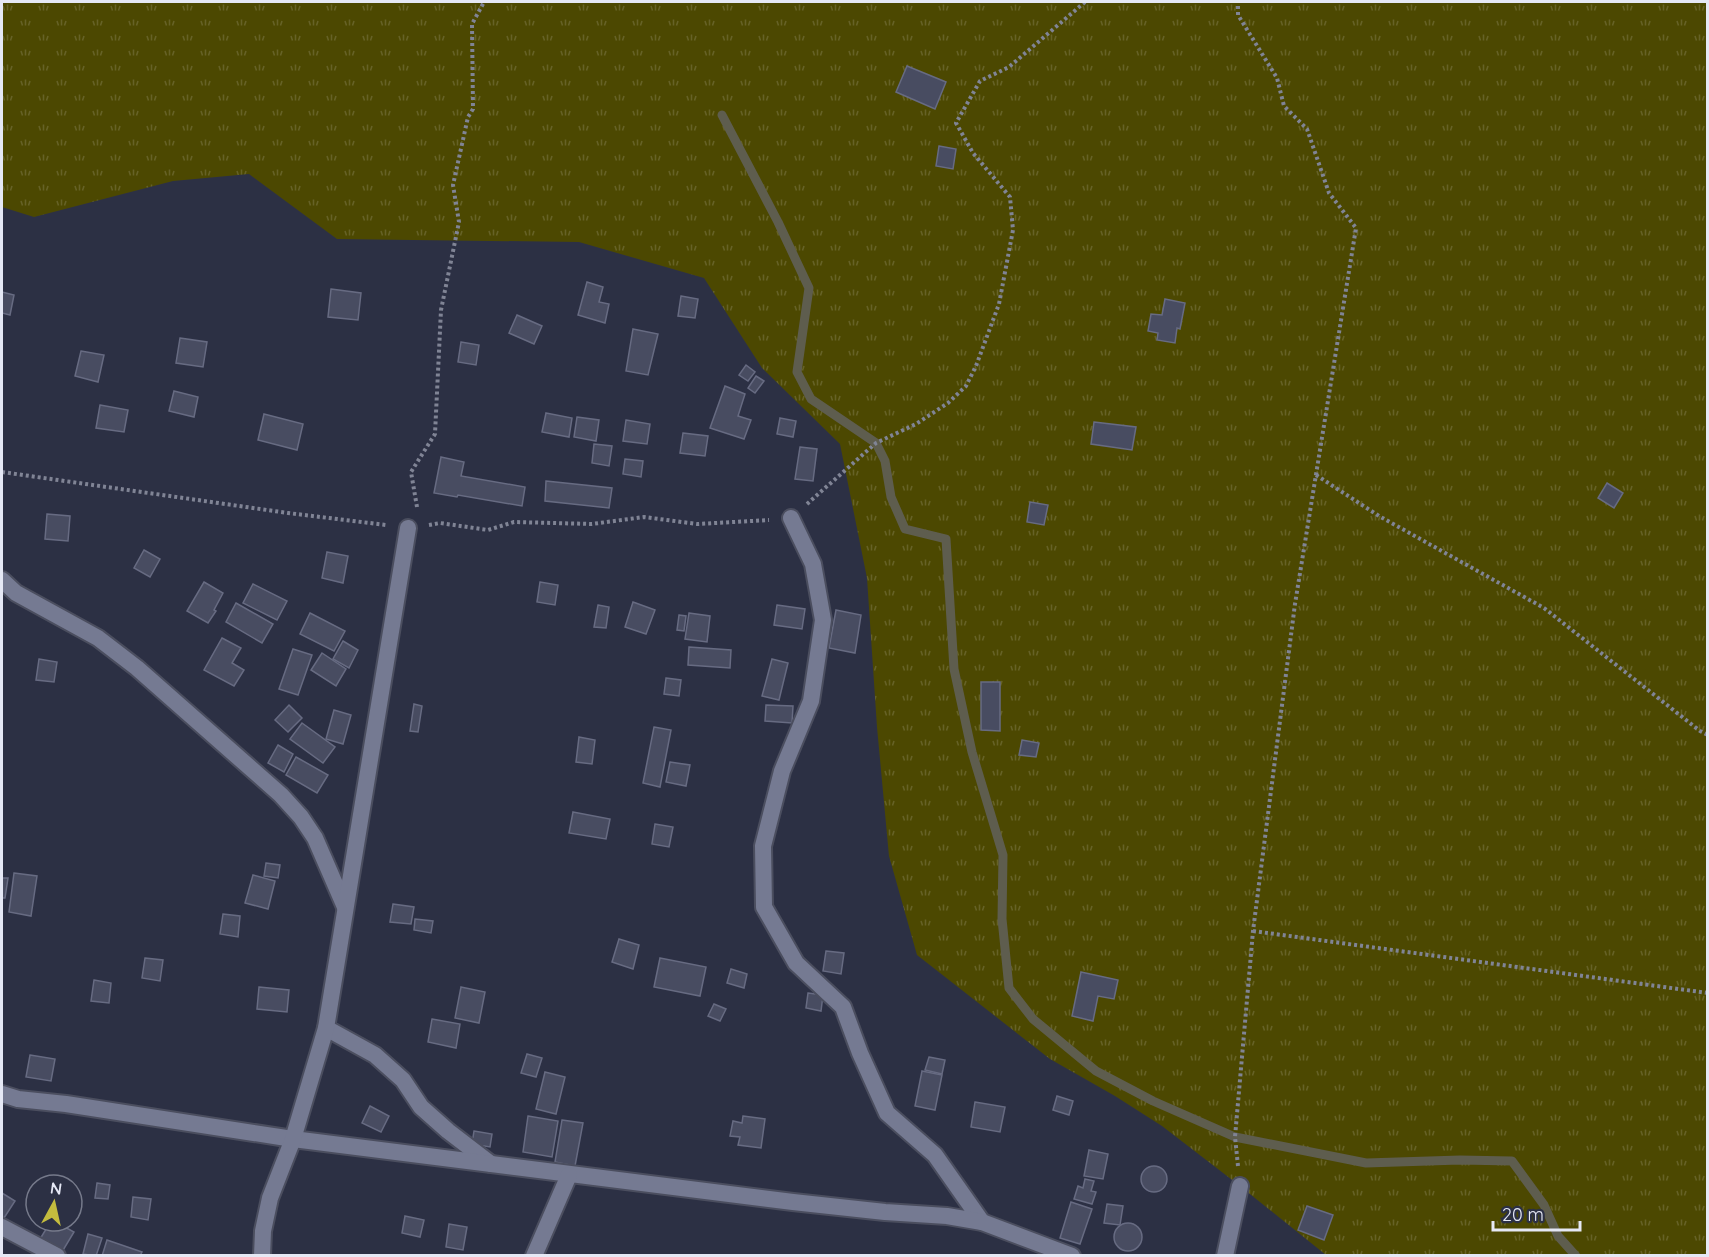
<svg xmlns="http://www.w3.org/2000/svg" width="1709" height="1257" viewBox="0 0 1709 1257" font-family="Quicksand,sans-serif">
	<defs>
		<pattern id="grass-tufts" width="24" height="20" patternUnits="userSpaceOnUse" patternTransform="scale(1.5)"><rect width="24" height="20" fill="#4c4801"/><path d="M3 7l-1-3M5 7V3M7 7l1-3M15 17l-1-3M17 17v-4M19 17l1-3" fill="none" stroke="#666227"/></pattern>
	</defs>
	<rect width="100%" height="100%" fill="#2c3044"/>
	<!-- grass -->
	<polygon fill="url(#grass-tufts)" points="2,2 1707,2 1707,1255 1326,1255 1240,1186 1162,1126 1115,1096 1050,1059 917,955 889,856 877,727 867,578 840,444 762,368 704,278 579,242 337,239 249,174 173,181 34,217 2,207"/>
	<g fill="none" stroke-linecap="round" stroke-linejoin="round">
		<!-- stream -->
		<polyline stroke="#5e5d4e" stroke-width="9" points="722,115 778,222 809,288 797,372 811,399 876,443 885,461 891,497 905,529 946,539 954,669 972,752 1003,855 1002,919 1009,988 1033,1019 1096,1071 1153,1101 1235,1137 1366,1163 1460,1160 1512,1161 1544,1205 1558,1236 1576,1256"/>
	</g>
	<!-- building -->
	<g fill="#484c61" stroke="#676b82" stroke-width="1.5">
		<polygon points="907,66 946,82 935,109 896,92"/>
		<polygon points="939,146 956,149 953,169 936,166"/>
		<polygon points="587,282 603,287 599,302 609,304 605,323 578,315"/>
		<polygon points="331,289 361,293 358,320 328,317"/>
		<polygon points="2,292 14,295 10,315 2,313"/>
		<polygon points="681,296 698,299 695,318 678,316"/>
		<polygon points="1165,299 1185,303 1180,329 1177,328 1175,343 1157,340 1158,333 1148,331 1151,314 1162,315"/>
		<polygon points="517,315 542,326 534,344 509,333"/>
		<polygon points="633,329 658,334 648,375 626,371"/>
		<polygon points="180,338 207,342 203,367 176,363"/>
		<polygon points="461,342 479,345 476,365 458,362"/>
		<polygon points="81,351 104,355 98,382 75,376"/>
		<polygon points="746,365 755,372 748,381 739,375"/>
		<polygon points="756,376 764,381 755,393 748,388"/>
		<polygon points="725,386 745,394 738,416 751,420 744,439 710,428"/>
		<polygon points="174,391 198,397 194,417 169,411"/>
		<polygon points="100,405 128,410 124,432 96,428"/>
		<polygon points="546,413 572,418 569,437 542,432"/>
		<polygon points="264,414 303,424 297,450 258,440"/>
		<polygon points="577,417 599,420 596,441 574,437"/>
		<polygon points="780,418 796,421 793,437 777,434"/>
		<polygon points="626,420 650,424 647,444 623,441"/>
		<polygon points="1094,422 1136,427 1132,450 1091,444"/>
		<polygon points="683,433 708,436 705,456 680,453"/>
		<polygon points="594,444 612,446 609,466 592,463"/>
		<polygon points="800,447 817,449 813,481 795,479"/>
		<polygon points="441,457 464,462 461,476 525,487 522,506 458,495 457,497 434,493"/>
		<polygon points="625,459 643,461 641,477 623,474"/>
		<polygon points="546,481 612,488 609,508 545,501"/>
		<polygon points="1607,483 1623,493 1614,508 1598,498"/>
		<polygon points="1030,502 1048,505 1044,525 1027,522"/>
		<polygon points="47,514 70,516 68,541 45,539"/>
		<polygon points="144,550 160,559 150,577 134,568"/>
		<polygon points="327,552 348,556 343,583 322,578"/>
		<polygon points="204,582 223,593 214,610 216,611 208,623 187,611"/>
		<polygon points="540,582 558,585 555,605 537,602"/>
		<polygon points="253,584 287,601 277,620 243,603"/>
		<polygon points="633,602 655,610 646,634 625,627"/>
		<polygon points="236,603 273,624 262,643 226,622"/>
		<polygon points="598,605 609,607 606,628 594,627"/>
		<polygon points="777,605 805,609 802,629 774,625"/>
		<polygon points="836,610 861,615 855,653 829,648"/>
		<polygon points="310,613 345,631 334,651 300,634"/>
		<polygon points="689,613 710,616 707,642 685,639"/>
		<polygon points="679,615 686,616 684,631 677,630"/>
		<polygon points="222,638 241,648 232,663 244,670 234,686 204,670"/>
		<polygon points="343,641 358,650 349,668 333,659"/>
		<polygon points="689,647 731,650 730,668 688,665"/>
		<polygon points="293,649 312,655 298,695 279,689"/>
		<polygon points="322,653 346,669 336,686 311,670"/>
		<polygon points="39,659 57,662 54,682 36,680"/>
		<polygon points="772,659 788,663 779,700 762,696"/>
		<polygon points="666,678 681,680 679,696 664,694"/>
		<polygon points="981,682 1000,682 1000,731 981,730"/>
		<polygon points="414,704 422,706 418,732 410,731"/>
		<polygon points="289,705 302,718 288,732 275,720"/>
		<polygon points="766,705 793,706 792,723 765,721"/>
		<polygon points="334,710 351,715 343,744 326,739"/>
		<polygon points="302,723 335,747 323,763 290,739"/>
		<polygon points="654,727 671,730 660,787 643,783"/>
		<polygon points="579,737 595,740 592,764 576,762"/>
		<polygon points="1022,740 1039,743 1036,757 1019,755"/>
		<polygon points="278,745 293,754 284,772 268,763"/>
		<polygon points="296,757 328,775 317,793 286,775"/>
		<polygon points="670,762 690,765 686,786 666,782"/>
		<polygon points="573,812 610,819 606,839 569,833"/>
		<polygon points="655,824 673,827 669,847 652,844"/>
		<polygon points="266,863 280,865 278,878 264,876"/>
		<polygon points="14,873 37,876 31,916 9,912"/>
		<polygon points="253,875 275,881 268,909 245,903"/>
		<polygon points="2,878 8,878 5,898 2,898"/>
		<polygon points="393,904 414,907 411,924 390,922"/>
		<polygon points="223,914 240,916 238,937 220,934"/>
		<polygon points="415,919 433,921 431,933 414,930"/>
		<polygon points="619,939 639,945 633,969 612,962"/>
		<polygon points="826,951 844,953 841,974 823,971"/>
		<polygon points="145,958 163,960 160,981 142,978"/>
		<polygon points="660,958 706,967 700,996 654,987"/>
		<polygon points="731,969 747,974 744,988 727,983"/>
		<polygon points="1081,972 1118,980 1114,999 1098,996 1093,1021 1072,1016"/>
		<polygon points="94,980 111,983 109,1003 91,1001"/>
		<polygon points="259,987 289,990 287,1012 257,1009"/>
		<polygon points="461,987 485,992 479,1023 455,1018"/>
		<polygon points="808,993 823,995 821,1011 806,1008"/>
		<polygon points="714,1004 726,1009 720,1021 708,1016"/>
		<polygon points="432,1019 460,1024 456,1048 428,1042"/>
		<polygon points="527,1054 542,1058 536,1077 521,1073"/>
		<polygon points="30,1055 55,1059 51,1081 26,1077"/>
		<polygon points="929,1057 945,1060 942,1074 925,1070"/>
		<polygon points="922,1071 942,1075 935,1110 915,1106"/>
		<polygon points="545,1072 565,1077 556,1114 536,1109"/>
		<polygon points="1057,1096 1073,1101 1069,1115 1053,1110"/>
		<polygon points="975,1102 1005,1107 1000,1132 971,1127"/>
		<polygon points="370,1106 389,1116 381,1132 362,1123"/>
		<polygon points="528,1116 558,1121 552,1157 523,1152"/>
		<polygon points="743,1116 765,1119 761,1148 738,1145 740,1137 730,1136 733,1121 742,1123"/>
		<polygon points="562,1120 583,1123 575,1166 555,1162"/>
		<polygon points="474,1131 492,1134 490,1147 472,1144"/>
		<polygon points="1089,1150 1108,1154 1103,1179 1084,1176"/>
		<circle cx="1154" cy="1179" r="13"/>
		<polygon points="1085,1179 1094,1181 1091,1191 1096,1192 1092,1204 1074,1199 1078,1186 1083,1188"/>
		<polygon points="97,1183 110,1185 108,1199 95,1198"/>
		<polygon points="2,1193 15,1201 4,1218 2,1217"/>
		<polygon points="133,1197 151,1199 148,1220 131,1217"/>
		<polygon points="1071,1202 1092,1209 1080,1244 1060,1238"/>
		<polygon points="1107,1204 1123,1206 1120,1225 1104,1223"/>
		<polygon points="1307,1206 1333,1215 1324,1240 1298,1230"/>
		<polygon points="405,1216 424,1220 420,1237 402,1233"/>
		<polygon points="51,1221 54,1221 74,1232 62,1252 40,1239"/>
		<circle cx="1128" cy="1237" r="14"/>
		<polygon points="449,1224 467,1227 463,1250 446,1247"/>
		<polygon points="88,1234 102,1238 96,1256 83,1254"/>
		<polygon points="107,1240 142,1252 140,1256 102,1256"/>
	</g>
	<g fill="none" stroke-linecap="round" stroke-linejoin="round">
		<!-- minor casing -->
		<g stroke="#4b4e5f" stroke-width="20">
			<g id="minor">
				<polyline points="791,518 813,564 823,620 811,701 782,771 763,846 764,907 796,963 843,1007 860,1053 887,1113 935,1155 982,1222"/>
				<polyline points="2,580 16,593 98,638 137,668 281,795 301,817 315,838 345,907"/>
				<polyline points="326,1028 375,1055 403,1080 421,1107 448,1131 491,1164"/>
				<polyline points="2,1094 18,1099 66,1104 293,1139 793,1202 885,1212 947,1216 982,1222 1072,1256"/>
				<polyline points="2,1227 57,1256"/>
				<polyline points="262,1256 263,1231 270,1198 293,1139 326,1028 408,528"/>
				<polyline points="534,1256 569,1175"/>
				<polyline points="1225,1256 1240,1186"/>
			</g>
		</g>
		<!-- path -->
		<g stroke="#808495" stroke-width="4" stroke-dasharray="3 3" stroke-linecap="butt">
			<polyline points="2,472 288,513 386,525"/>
			<polyline points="1316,475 1379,516 1544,608 1700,731 1708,735"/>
			<polyline points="807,504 876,443 916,424 948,403 966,386 976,366 999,304 1013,230 1010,197 973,153 956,123 980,81 1009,67 1085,2"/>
			<polyline points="417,507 411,472 435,434 441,310 459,222 453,185 468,117 473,109 472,24 484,2"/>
			<polyline points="429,525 440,523 488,530 514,522 592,524 644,517 697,524 769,520"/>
			<polyline points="1253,931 1708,993"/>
			<polyline points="1238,1166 1235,1137 1253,931 1295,604 1356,228 1329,193 1307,129 1284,106 1277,78 1238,15 1238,2"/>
		</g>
		<!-- minor -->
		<use href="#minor" stroke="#757a92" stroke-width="16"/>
	</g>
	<!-- border -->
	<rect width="1709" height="1257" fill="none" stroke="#e5e8f5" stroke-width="6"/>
	<!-- north arrow -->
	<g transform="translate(54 1203) rotate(8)"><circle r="28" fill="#2c3044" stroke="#767a8b" stroke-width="1.5"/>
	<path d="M0-4.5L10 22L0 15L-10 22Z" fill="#c4bc3e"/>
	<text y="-9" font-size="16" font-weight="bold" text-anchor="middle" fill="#e5e8f5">N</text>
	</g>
	<!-- scale -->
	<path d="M1493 1221v9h87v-9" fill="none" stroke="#e5e8f5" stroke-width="3"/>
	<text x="1502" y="1221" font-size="18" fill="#e5e8f5" stroke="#2c3044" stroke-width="4.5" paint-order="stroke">20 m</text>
</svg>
